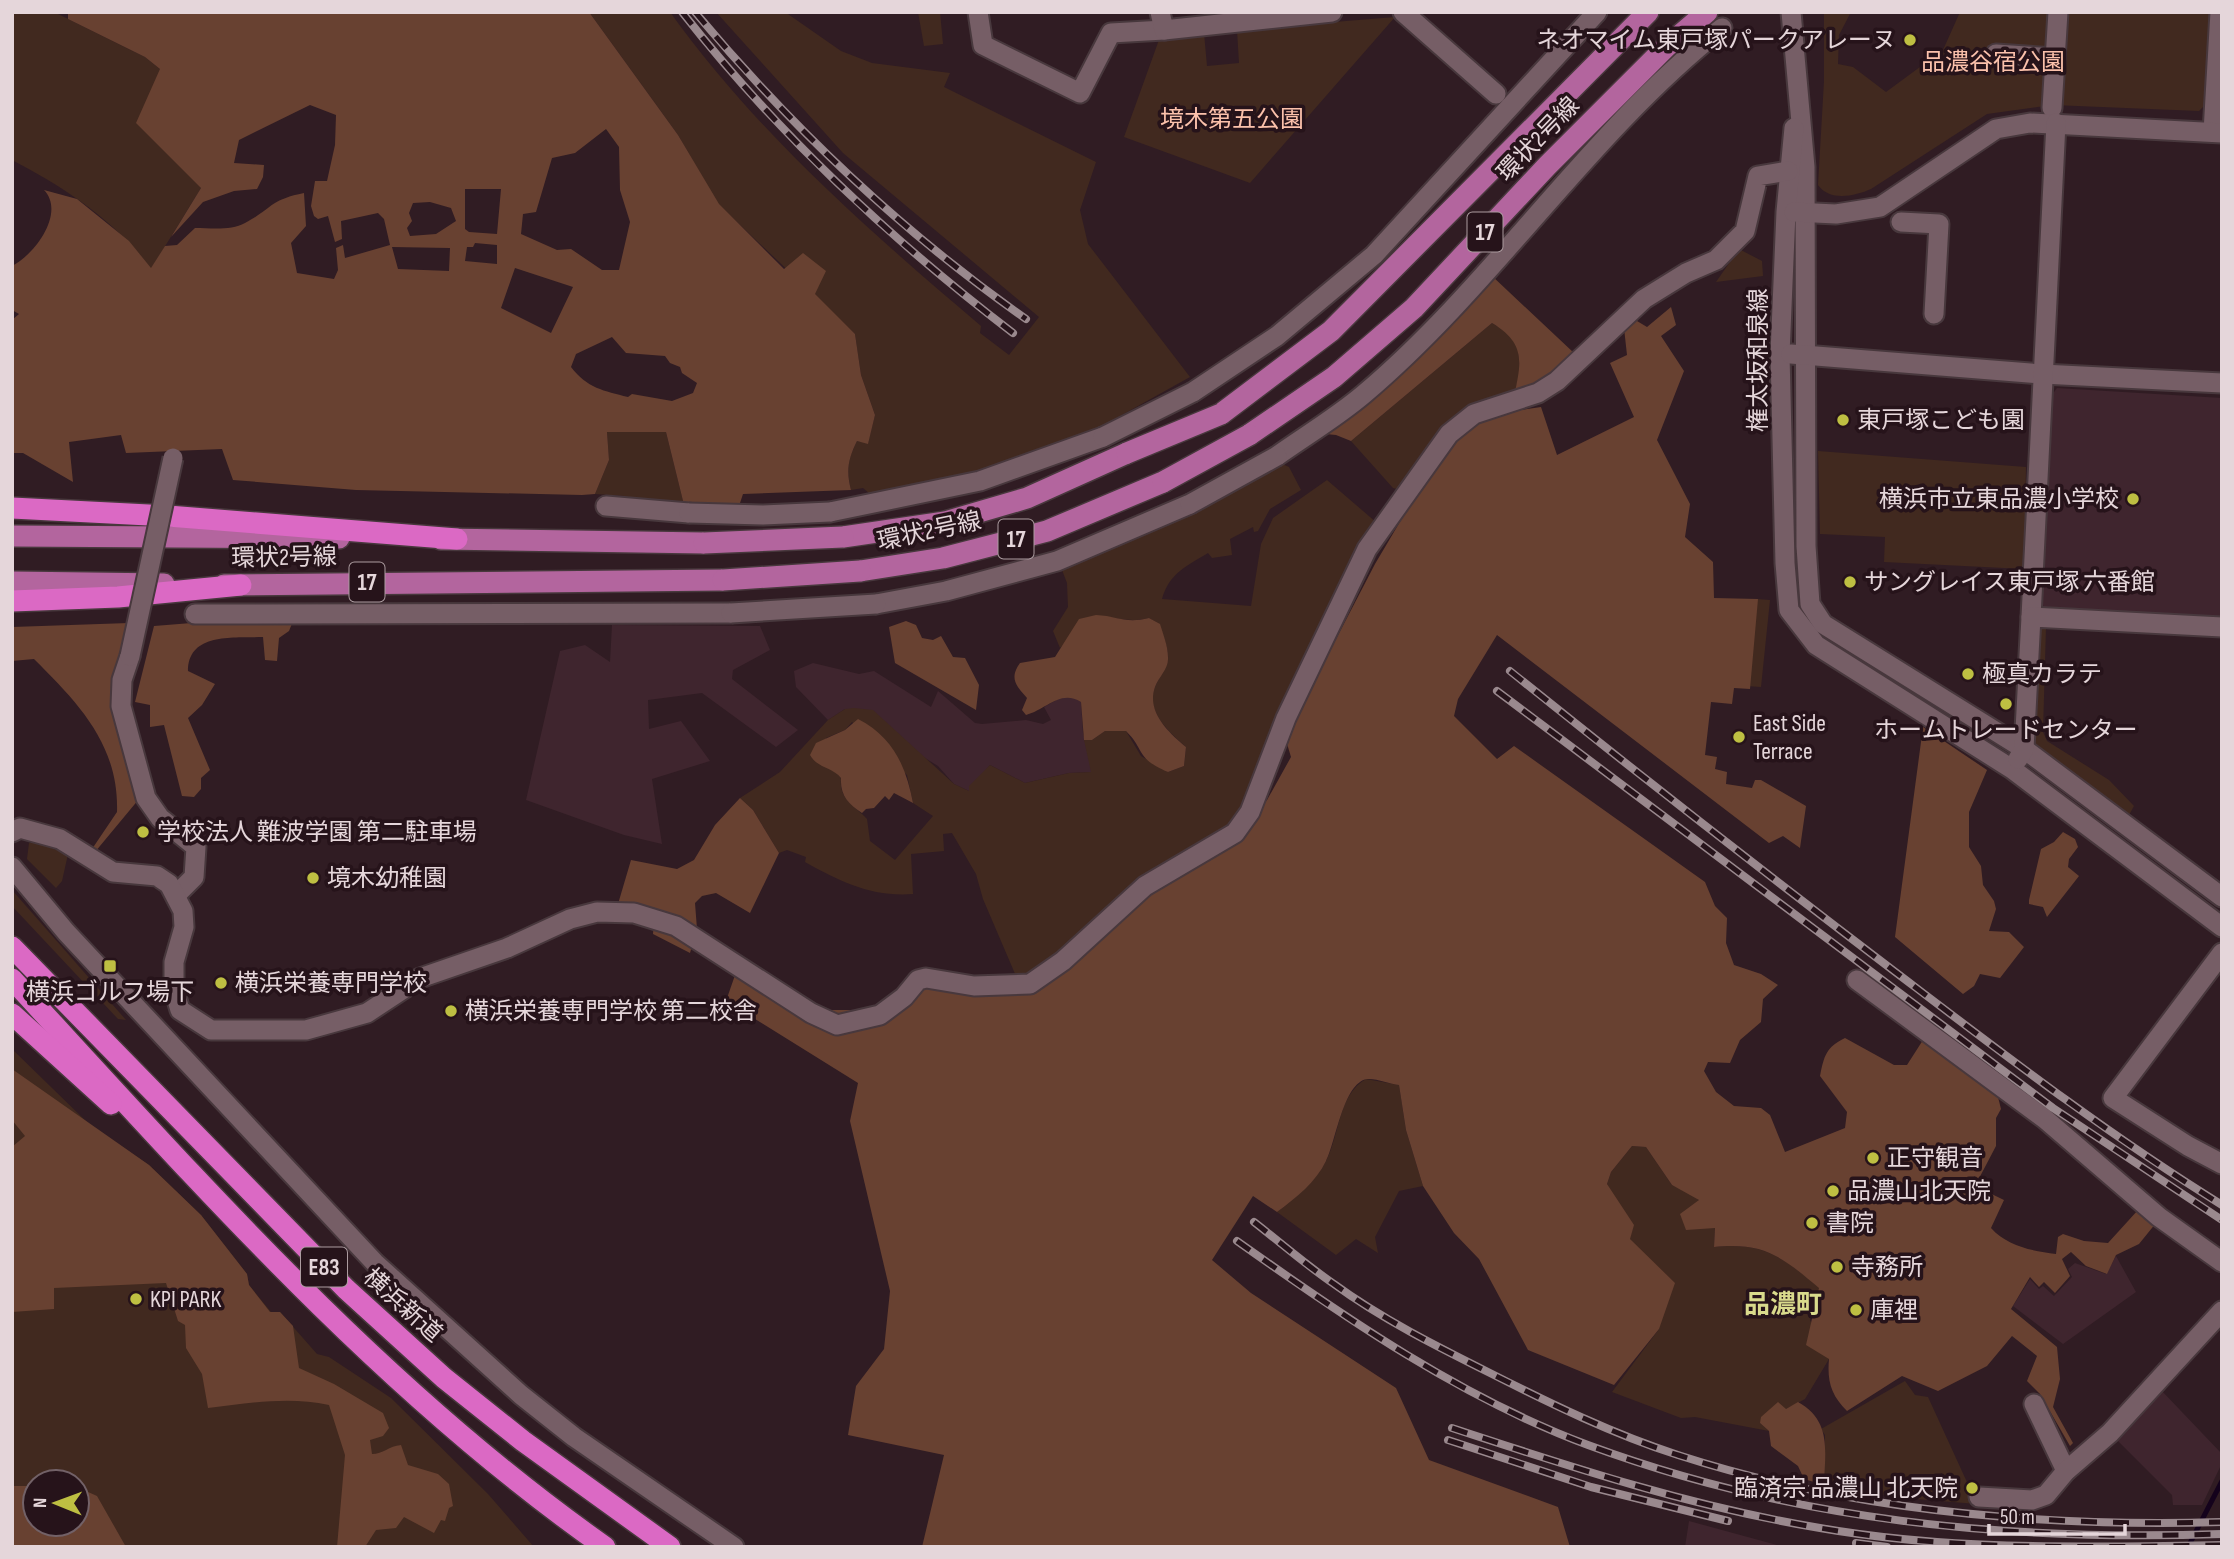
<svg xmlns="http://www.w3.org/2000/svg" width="2234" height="1559" viewBox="0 0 2234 1559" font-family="'Sofia Sans Condensed','Noto Sans JP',sans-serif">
	<rect width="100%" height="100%" fill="#301c23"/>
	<!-- built -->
	<g fill="#3f252e">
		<polygon points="2057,388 2222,398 2222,617 2044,607 2039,598 2049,399"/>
		<polygon points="612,625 760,626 770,650 733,670 732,679 798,730 776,747 702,693 648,700 649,729 681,721 710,761 652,779 662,844 624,835 526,800 560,651 585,645 610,662"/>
		<polygon points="813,663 859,674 874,671 931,707 938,691 975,723 982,724 1026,720 1043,724 1051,720 1044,707 1063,696 1074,697 1081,702 1083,733 1092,772 1069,773 1025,783 990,765 969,791 954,784 938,766 845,709 828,720 796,687 794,671"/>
		<polygon points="2116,1256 2136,1292 2063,1344 2013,1306 2030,1279 2039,1289 2043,1286 2054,1296 2072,1277 2068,1269 2075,1263 2106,1274"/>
		<polygon points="2160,1389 2222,1454 2222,1463 2202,1505 2173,1505 2172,1495 2114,1437"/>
		<polygon points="1689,1521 1777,1545 1790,1547 1685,1547"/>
	</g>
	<!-- green -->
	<g fill="#41291f" fill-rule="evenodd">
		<path d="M12,12H54L145,57L160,69L201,188L151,269C116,221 64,187 12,160Z"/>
		<path d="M589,12H670C757,133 868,230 981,326L980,333L1009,355L1039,317L843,153L716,12H785L841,51L872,63L950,73L944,87L1096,162L1080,210L1088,244L1190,377L1104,425L987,472L878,501L863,488L851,490C846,470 848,459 857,441L868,443L875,415L861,375L855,334L718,204L678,135Z"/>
		<polygon points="918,12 940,12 943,44 924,46"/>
		<path d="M1824,12H1851L1839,35L1838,64L1853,67L1886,92L1943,50L1960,12H2214L2209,101L2199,111L2053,105L1987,114L1871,189C1855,196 1830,202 1818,185L1824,81Z"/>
		<polygon points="1395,17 1250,183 1124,137 1160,37 1204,33 1207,66 1239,63 1237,30"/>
		<polygon points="1739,249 1762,261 1763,276 1716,282"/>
		<polygon points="1492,323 1510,334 1518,347 1520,371 1514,396 1400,490 1393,488 1351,441"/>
		<polygon points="607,432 666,432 684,505 627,504 624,496 595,494 609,460"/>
		<polygon points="1818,451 2026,467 2024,569 1884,562 1885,537 1820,534"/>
		<path d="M1280,463L1289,467L1301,490L1270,509L1258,531L1254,532L1253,527L1230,539L1232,555L1212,558L1208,553C1186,566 1169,574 1162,599L1251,606L1261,544L1273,518L1327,480L1377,523L1238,823L1062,958L1019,983L983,899L976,874L952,833L943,834L944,851L911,854L913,894C871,897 841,882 805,862L806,857L787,850L779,853L753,810L740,798L780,772L828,720L845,709L854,708L873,710L954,784L969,791V786L990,765L1025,783L1069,773L1091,772L1084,740H1092L1105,731H1126L1141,756L1168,772L1184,766L1186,747C1169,732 1145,711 1155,687C1159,676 1169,668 1168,656C1168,646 1162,633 1159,624L1149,618C1121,625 1109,611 1079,620L1069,639L1060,648L1053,631L1068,607L1067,583L1062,570L1165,525ZM852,722L907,775L913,803L933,816L895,860L870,841L867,819C854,805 839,800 841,778L836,772L826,738L845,730Z"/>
		<polygon points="1757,599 1770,600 1761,687 1747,686"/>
		<polygon points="2046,627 2043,732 2047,741 2109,780 2134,806 2129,815 2035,746 2033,739 2039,629"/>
		<polygon points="29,843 37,843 68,854 62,881 56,888 27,859"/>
		<polygon points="12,890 126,1020 118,1019 12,906"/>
		<path d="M12,1049L89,1124L149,1165L201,1215L247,1274L249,1285L271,1312H280L317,1354L329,1357L391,1398L488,1494L534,1547H65L12,1523ZM35,1482H77V1524H35Z"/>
		<path d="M1366,1079L1399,1085L1406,1130L1423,1186L1399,1191L1375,1237L1378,1253L1356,1239L1336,1255L1277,1212C1296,1198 1315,1182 1326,1161C1340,1134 1338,1095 1366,1079Z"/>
		<path d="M1632,1146L1646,1147L1672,1185L1695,1195L1699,1201L1715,1228L1714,1247C1765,1242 1782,1257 1820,1288L1810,1320L1829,1359L1805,1399L1760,1423L1769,1431L1695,1417L1681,1418L1612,1392L1659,1329L1630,1239L1607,1184L1611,1172Z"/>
		<polygon points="1905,1381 1915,1395 1928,1397 1977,1504 1904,1498 1824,1485 1825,1435 1821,1429"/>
	</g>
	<!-- forest -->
	<g fill="#684131" fill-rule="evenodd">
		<path d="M68,12H589L678,135L719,204L784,269L803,253L826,271L815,294L855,334L861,375L875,415L868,444L857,441C848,459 846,471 851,490L743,494L740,503L684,505L666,432H607L609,460L595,494L582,495L356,490L233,480L222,449L126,453L121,435L69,442L73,482L23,453H12V320L19,314L12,310V266C34,255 66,213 44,190L77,199L129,241L151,268L165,246L177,245L195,228C210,228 231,231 245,223C272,209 269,200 304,193L306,226L291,243L297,273L334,279L338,270L336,248L343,245L345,258L390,245L384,219L378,213L341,221L342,239L335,242L328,216L318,219L314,216L311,206L315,181H327L335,145L336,115L310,105L239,140L234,163L264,165L263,177L257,189L234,191L203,202L171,237L201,188L136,123L160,69L145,57L68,19ZM606,129L619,147L620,190L630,222L619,270H602L571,249L557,250L521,234L523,214L536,212L552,158L575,153ZM465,189H501L497,234L469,232L465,229ZM430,202L451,208L456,221L436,234L410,236L407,228L412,221L409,213L413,203ZM475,243L497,245V264L465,261L467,247H473ZM392,247L450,248L449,271L398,269ZM515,268L573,287L551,333L501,308ZM612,337L626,353L665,356L670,363L680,367L682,373L697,383L693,393L672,401L632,394L628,397C604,391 587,388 571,367L576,354Z"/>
		<path d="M1491,275L1574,353L1545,380L1514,396C1522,361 1525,343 1492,323L1351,441L1336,435L1315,433Z"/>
		<path d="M1671,307L1676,325L1661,336L1684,371L1657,440L1690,504L1685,537L1713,562L1714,598L1758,599L1750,689L1734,688L1732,704L1711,702L1705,755L1717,757L1715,769L1727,772L1726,784L1752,788L1755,780H1761L1806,806L1800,848L1783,836L1769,843L1497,635L1458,699L1454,716L1497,759L1514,746L1705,882L1715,906L1727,918L1726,943L1734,965L1761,974L1778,985L1763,999L1761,1022L1740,1040L1730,1063L1708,1062L1704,1071L1716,1092L1734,1106L1761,1108L1770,1115L1785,1152L1845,1128L1847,1112L1820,1076C1824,1056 1826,1047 1845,1038L1894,1065H1907L1923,1040L1998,1097L2001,1109L1996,1118V1146L1975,1186L2004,1200L1991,1228C2007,1246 2032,1251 2056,1254L2058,1237L2063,1234L2084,1241L2108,1243L2138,1210L2156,1223L2139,1244L2116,1255L2107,1274L2086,1266L2071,1252L2062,1259L2070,1276L2055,1293L2044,1282L2039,1287L2030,1277L2011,1309L2057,1347L2060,1379L2053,1407L2073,1443L2070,1446L2040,1394L2027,1381L2037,1356L2012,1336L1987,1366L1938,1391L1902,1376L1847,1411C1831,1395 1827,1381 1829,1359L1806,1345L1819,1288C1782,1257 1765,1242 1714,1247L1715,1228L1686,1230L1680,1214L1699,1200L1672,1185L1646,1147L1632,1146L1611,1172L1607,1184L1634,1225L1630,1239L1675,1283L1659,1329L1614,1385L1528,1350L1479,1259L1454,1233L1423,1186L1406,1130L1399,1085C1390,1084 1376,1078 1367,1079C1343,1083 1336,1142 1326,1161C1316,1182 1296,1198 1277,1212L1253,1196L1212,1260L1251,1293L1396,1388L1429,1460L1558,1507L1570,1547H922L944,1455L848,1435L856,1386L884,1349L890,1291L850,1121L858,1083L726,1001L741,958L819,1010H877L918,986L1033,988L1142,895L1238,835L1267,800L1291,757L1285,737L1375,564L1430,471L1463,428L1502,413L1541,407L1557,455L1634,417L1610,363L1627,355L1624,328L1632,318L1647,327Z"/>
		<path d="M1096,615C1118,616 1125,624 1149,618L1160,624C1163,634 1168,646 1168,657C1169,669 1159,676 1155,687C1146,712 1169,733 1186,747L1184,766L1168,772C1135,758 1146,751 1126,731H1105L1092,740H1084L1081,702C1060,689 1046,710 1026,715L1022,710L1027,698C1016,686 1009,678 1020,663L1055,657L1079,619Z"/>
		<path d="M254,618L293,621L289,631L279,638L277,661L265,660L263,637C234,638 188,632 188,671L215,684L202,705L188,718L210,770L201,778V789L194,797L182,796L164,725L150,727V705L135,702L154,626Z"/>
		<polygon points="906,621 916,625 922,638 933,640 941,636 953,657 965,658 979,685 976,710 895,663 889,627"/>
		<path d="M129,623L116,680L139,799L95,852L92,849L117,812C119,744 78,703 34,659L12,661V627Z"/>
		<path d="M858,719C893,737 906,766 913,803L894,793L889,800L885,796L874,808L866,809L862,813C848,804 840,795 841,778C832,767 817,768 810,755L816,743L845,730Z"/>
		<polygon points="1923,727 1987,770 1969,812 1969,847 1981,866 1983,885 1994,901 1996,909 1989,931 2009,932 2024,947 2000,978 1980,974 1974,986 1963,994 1895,937"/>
		<polygon points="740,798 753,810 779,853 750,913 716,893 702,896 695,903 697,929 690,953 653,934 655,908 618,904 631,860 677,869 694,860 715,825"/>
		<polygon points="2063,832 2075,839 2078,847 2069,859 2068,867 2079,876 2047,917 2043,907 2029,904 2029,900 2041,849 2054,842"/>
		<path d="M12,1069L149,1165L201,1215L247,1274L249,1285L270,1312H280L293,1326L299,1368L334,1384L383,1413L389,1428L383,1436L370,1440L372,1454C383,1454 389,1446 401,1445L408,1465L438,1474L449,1484L453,1506L449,1508L445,1521L441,1520L434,1533L404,1517L396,1528L376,1530L365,1547H337L345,1455L329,1405C289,1396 249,1403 208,1408L202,1374L186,1348L185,1325L178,1321L166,1283L54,1288V1309L12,1312V1147L25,1136L12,1120Z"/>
		<path d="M1778,1402L1786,1409L1798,1402C1832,1421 1825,1451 1824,1485L1804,1479L1798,1466L1771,1446L1769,1431L1760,1423L1761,1417Z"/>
		<polygon points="12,1486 35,1486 35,1524 77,1524 77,1487 97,1496 126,1547 12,1547"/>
	</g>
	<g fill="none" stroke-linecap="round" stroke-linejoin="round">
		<!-- stream -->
		<polyline stroke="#14021c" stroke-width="5" points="2188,1547 2222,1481"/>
		<!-- minor casing -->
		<g stroke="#48383d" stroke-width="23">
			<g id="minor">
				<polyline points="978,12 983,45 1080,93 1111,33 1164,30"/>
				<polyline points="1160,12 1164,30 1332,12"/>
				<polyline points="1403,12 1496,94"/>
				<polyline points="1791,12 1805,167 1806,546 1810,604 1823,624 2024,749 2222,897"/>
				<polyline points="1996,54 2055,58"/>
				<polyline points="2052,108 2058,12"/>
				<polyline points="1794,128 1786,212 1780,354 1785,563 1789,610 1816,645 2012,769 2222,927"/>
				<polyline points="2213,132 2220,12"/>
				<polyline points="1794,212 1836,214 1880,207 1996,129 2030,123 2222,133"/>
				<polyline points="1901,222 1939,224 1934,314"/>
				<polyline points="1791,354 2042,374 2222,383"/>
				<polyline points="1193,392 1277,336 1374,255 1597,12"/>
				<path d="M1277,456C1305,436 1337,417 1364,394C1494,284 1587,135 1722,28"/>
				<polyline points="606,506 689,513"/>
				<polyline points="830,512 980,481 1103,437"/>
				<polyline points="876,604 946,591 1057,561 1190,504"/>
				<polyline points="195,614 731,613"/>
				<polyline points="2031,617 2056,123"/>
				<polyline points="130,656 122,680 121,706 146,798 160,818 196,847 194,877 176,895"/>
				<polyline points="2018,759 2024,749 2031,617 2222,627"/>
				<polyline points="12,832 20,828 60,839 113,872 157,876 169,884 183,911 184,927 174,962 174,990 180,1010 211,1030 306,1030 367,1013 420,978 507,948 570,919 597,912 634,913 676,926 811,1013 837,1025 880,1015 904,997 918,980 926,978 974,986 1030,984 1063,961 1145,886 1235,833 1250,812 1286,718 1367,549 1449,434 1474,414 1538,393 1557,381 1644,299 1686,273 1716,260 1745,231 1758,176 1788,171"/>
				<polyline points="12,867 66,932 375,1263 521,1395 574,1437 734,1547"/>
				<polyline points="2222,953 2113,1098 2188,1146 2222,1164"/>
				<polyline points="1857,980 2045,1119 2159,1217 2222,1262"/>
				<polyline points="2034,1404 2066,1471"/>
				<polyline points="1979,1497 2032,1500 2046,1495 2066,1471 2110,1433 2222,1311"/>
			</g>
		</g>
		<!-- major casing -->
		<g stroke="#48383d" stroke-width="24">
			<g id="major">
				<polyline points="1221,414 1331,331 1648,12"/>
				<polyline points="1249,435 1334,377 1414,308 1547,166 1666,47 1707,12"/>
				<polyline points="12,536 339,538"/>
				<polyline points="843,537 945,522 1027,498 1127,453"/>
				<polyline points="441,539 704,543"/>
				<polyline points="860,571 943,558 1047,531 1163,482"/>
				<polyline points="12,582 164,584"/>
				<polyline points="224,585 723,580"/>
			</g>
		</g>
		<!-- highway casing -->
		<g stroke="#48383d" stroke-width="24">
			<g id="highway">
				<polyline points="12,508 168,516 457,539"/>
				<polyline points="12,601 118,597 241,585"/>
				<polyline points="12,947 346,1289 444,1378 523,1441 670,1547"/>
				<path d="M12,979C197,1180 380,1389 605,1547"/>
				<polyline points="12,1014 111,1104"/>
			</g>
		</g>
		<!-- minor -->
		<use href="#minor" stroke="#765e66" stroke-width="19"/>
		<!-- major -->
		<use href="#major" stroke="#b3659e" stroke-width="21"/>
		<!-- highway -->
		<use href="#highway" stroke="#db69c4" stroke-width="21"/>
		<!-- rail casing -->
		<g stroke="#9a898e" stroke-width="8">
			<g id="rail">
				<path d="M682,12C778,134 890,239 1013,333"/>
				<path d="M695,12C792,128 902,232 1026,319"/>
				<path d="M1510,671C1637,773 1765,873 1894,971C2002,1053 2107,1134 2222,1205"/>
				<polyline points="1497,691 2053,1108 2222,1220"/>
				<path d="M1254,1222C1281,1243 1306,1265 1334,1284C1382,1319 1436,1346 1490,1373C1551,1404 1613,1434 1678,1455C1851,1511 2042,1527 2222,1522"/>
				<path d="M1237,1241C1347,1319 1462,1398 1588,1445C1794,1521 2004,1541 2222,1534"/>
				<path d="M1452,1428C1574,1468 1693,1507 1820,1528C1951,1551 2089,1547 2222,1545"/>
				<polyline points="1448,1440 1591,1487 1728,1521"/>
				<polyline points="1856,1543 1887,1547"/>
			</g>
		</g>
		<!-- rail -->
		<use href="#rail" stroke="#26131a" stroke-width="5" stroke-dasharray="16" stroke-linecap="butt"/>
		<!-- minor-bridge casing -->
		<g stroke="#48383d" stroke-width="23" stroke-linecap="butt">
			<g id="minor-bridge">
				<polyline points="1103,437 1193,392"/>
				<polyline points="1190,504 1277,456"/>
				<polyline points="689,513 763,515 830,512"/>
				<polyline points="731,613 876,604"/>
				<polyline points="130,656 173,458"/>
			</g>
		</g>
		<!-- major-bridge casing -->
		<g stroke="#48383d" stroke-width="24" stroke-linecap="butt">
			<g id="major-bridge">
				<polyline points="1127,453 1221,414"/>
				<polyline points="1163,482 1249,435"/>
				<polyline points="704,543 843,537"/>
				<polyline points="723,580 860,571"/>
			</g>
		</g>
		<!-- minor-bridge -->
		<use href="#minor-bridge" stroke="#765e66" stroke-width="19"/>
		<!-- major-bridge -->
		<use href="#major-bridge" stroke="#b3659e" stroke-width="21"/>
	</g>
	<!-- markers -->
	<g fill="#bebf42" stroke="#26131a" stroke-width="2.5">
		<circle cx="1910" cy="40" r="7"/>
		<circle cx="1843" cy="420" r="7"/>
		<circle cx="2133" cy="499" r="7"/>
		<circle cx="1850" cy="582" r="7"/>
		<circle cx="1968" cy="674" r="7"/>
		<circle cx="2006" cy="704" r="7"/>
		<circle cx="1739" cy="737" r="7"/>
		<circle cx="143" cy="832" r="7"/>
		<circle cx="313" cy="878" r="7"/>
		<rect x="103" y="959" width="14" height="14" rx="3.5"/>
		<circle cx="221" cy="983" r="7"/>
		<circle cx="451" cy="1011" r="7"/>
		<circle cx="1873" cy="1158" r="7"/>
		<circle cx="1833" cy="1191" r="7"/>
		<circle cx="1812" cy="1223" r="7"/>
		<circle cx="1837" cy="1267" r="7"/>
		<circle cx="136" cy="1299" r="7"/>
		<circle cx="1856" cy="1310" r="7"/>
		<circle cx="1972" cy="1488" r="7"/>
	</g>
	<g text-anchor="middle" stroke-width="7" stroke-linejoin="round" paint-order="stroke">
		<!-- shield labels -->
		<g fill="#26131a" stroke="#ac9ca0" stroke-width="2">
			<rect x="1467.5" y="212.5" width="35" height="39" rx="5"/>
			<rect x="998.5" y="519.5" width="35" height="39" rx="5"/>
			<rect x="349.5" y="562.5" width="35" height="39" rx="5"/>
			<rect x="301" y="1247.5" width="46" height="39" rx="5"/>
		</g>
		<g font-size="23" font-weight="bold" fill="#e5d6da">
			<text x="1485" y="240">17</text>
			<text x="1016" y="547">17</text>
			<text x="367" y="590">17</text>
			<text x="324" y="1275">E83</text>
		</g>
		<!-- poi labels -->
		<g font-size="24" fill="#e5d6da" stroke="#26131a" text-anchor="start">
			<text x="1896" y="48" text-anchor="end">ネオマイム東戸塚パークアレーヌ</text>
			<text x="1857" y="428">東戸塚こども園</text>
			<text x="2119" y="507" text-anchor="end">横浜市立東品濃小学校</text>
			<text x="1864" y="590">サングレイス東戸塚 六番館</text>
			<text x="1982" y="682">極真カラテ</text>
			<text x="1753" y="731">East Side<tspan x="1753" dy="28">Terrace</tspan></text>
			<text x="2006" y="738" text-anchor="middle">ホームトレードセンター</text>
			<text x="157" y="840">学校法人 難波学園 第二駐車場</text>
			<text x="327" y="886">境木幼稚園</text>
			<text x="235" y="991">横浜栄養専門学校</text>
			<text x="110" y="1000" text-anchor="middle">横浜ゴルフ場下</text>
			<text x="465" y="1019">横浜栄養専門学校 第二校舎</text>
			<text x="1887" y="1166">正守観音</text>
			<text x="1847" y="1199">品濃山北天院</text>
			<text x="1826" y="1231">書院</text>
			<text x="1851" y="1275">寺務所</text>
			<text x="150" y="1307">KPI PARK</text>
			<text x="1870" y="1318">庫裡</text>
			<text x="1958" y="1496" text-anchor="end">臨済宗 品濃山 北天院</text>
		</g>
		<!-- park labels -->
		<g font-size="24" fill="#fbc1ab" stroke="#26131a">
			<text x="1993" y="70">品濃谷宿公園</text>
			<text x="1232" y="127">境木第五公園</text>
		</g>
		<!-- street labels -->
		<g font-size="24" fill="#e5d6da" stroke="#26131a">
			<text transform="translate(1538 139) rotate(-46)" y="8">環状2号線</text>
			<text transform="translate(1758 360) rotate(-90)" y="8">権太坂和泉線</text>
			<text transform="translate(929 531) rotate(-12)" y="8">環状2号線</text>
			<text transform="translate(284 557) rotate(-1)" y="8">環状2号線</text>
			<text transform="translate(403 1305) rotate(42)" y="8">横浜新道</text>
		</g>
		<!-- neighbourhood labels -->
		<g font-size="26" font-weight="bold" fill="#d9da8c" stroke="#26131a">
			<text x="1783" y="1313">品濃町</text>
		</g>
	</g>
	<!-- border -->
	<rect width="2234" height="1559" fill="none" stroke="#e5d6da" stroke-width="28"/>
	<!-- north arrow -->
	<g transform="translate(56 1503) rotate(271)"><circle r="33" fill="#26131a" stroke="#726167" stroke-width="2"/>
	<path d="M0-5L12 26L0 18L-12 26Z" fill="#bebf42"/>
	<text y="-10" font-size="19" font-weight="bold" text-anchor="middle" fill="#e5d6da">N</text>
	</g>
	<!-- scale -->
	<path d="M1989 1524v10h136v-10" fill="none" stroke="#e5d6da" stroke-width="3.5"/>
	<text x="2000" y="1524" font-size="21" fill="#e5d6da" stroke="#26131a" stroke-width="5" paint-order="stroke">50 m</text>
</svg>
